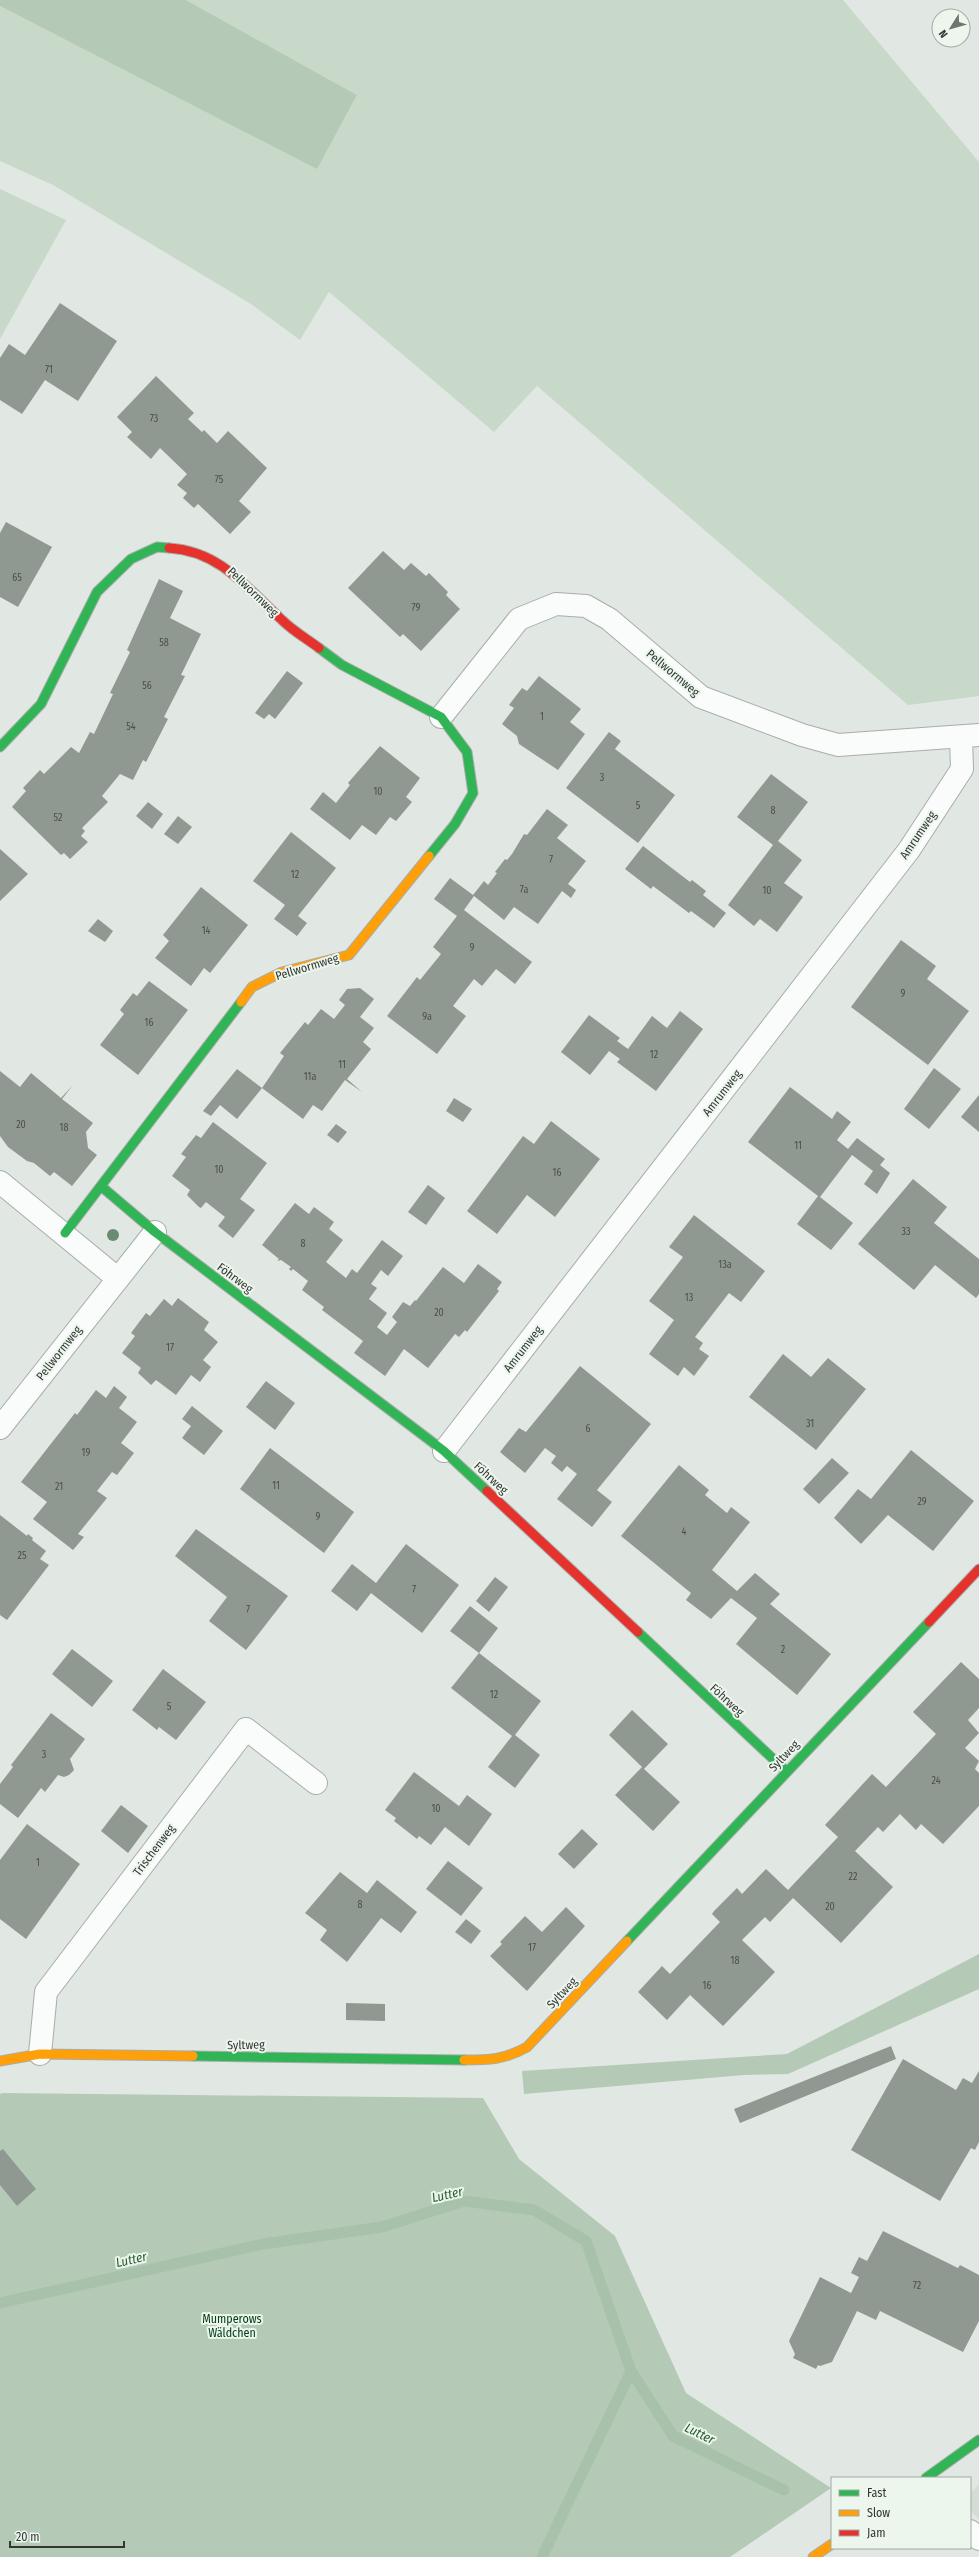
<svg xmlns="http://www.w3.org/2000/svg" width="979" height="2557" viewBox="0 0 979 2557" font-family="'Fira Sans Condensed',sans-serif">
	<rect width="100%" height="100%" fill="#e1e7e2"/>
	<!-- built -->
	<polygon fill="#d2ddd3" points="979,2485 979,2519 970,2510 970,2493"/>
	<!-- green -->
	<g fill="#c8d9ca">
		<polygon points="186,0 843,0 979,162 979,696 908,705 537,386 494,432 329,292 300,340 251,304 53,185 0,161 0,6 317,168 357,95"/>
		<polygon points="0,189 66,220 0,339"/>
	</g>
	<!-- forest -->
	<g fill="#b4cab7">
		<polygon points="0,0 186,0 357,95 317,169 0,6"/>
		<polygon points="979,1954 979,1989 788,2074 744,2075 524,2094 522,2071 787,2054"/>
		<polygon points="2,2093 483,2098 519,2159 615,2236 686,2393 831,2488 730,2557 0,2557 0,2094"/>
	</g>
	<g fill="none" stroke-linecap="round" stroke-linejoin="round">
		<!-- stream -->
		<g stroke="#a7c1aa" stroke-width="11">
			<polyline points="0,2303 263,2244 382,2227 464,2201 534,2210 586,2241 631,2371 673,2436 784,2490"/>
			<polyline points="542,2557 631,2371"/>
		</g>
	</g>
	<!-- building -->
	<g fill="#909991">
		<polygon points="60,303 117,341 78,401 45,380 22,414 0,400 0,358 9,344 25,355"/>
		<polygon points="156,376 194,413 188,419 202,432 204,430 217,443 228,431 267,468 239,501 251,512 230,534 198,504 194,508 183,498 187,493 177,485 187,474 160,448 151,459 127,437 132,432 117,417"/>
		<polygon points="6,522 52,547 18,607 0,597 0,533"/>
		<polygon points="383,551 404,570 411,563 426,576 429,573 448,592 446,595 460,609 421,651 403,634 400,637 348,588"/>
		<polygon points="159,579 183,591 170,618 201,634 181,675 185,676 164,717 168,719 146,762 143,760 133,780 120,774 102,796 108,802 82,828 85,831 81,836 88,842 70,859 64,853 61,855 12,807 26,791 23,788 40,770 44,774 71,747 79,753 90,732 94,734 113,694 110,693 130,652 127,650"/>
		<polygon points="287,671 303,683 275,719 269,714 264,719 255,713"/>
		<polygon points="539,676 581,709 570,722 585,734 558,770 519,744 517,736 502,724 514,708 509,705 522,688 527,691"/>
		<polygon points="609,732 621,741 615,749 675,795 638,843 566,788"/>
		<polygon points="380,746 420,778 406,797 412,802 396,821 390,817 376,835 362,825 350,840 310,809 323,792 336,803 350,785 348,783"/>
		<polygon points="771,774 808,802 778,841 802,860 784,883 803,897 777,932 760,919 754,926 728,905 773,845 737,817"/>
		<polygon points="148,802 163,814 152,829 136,816"/>
		<polygon points="547,809 568,825 557,838 586,861 568,884 576,890 571,898 562,891 538,924 514,907 504,920 474,896 464,910 532,962 515,984 496,969 482,986 474,979 453,1006 466,1016 437,1054 387,1016 417,977 420,980 441,954 433,947 457,916 434,899 450,878 473,895 484,881 488,885 497,873 495,872 505,859 507,860 512,854 524,834 527,835"/>
		<polygon points="178,816 192,827 178,844 164,834"/>
		<polygon points="291,832 336,868 298,916 307,923 297,936 274,919 285,905 253,881"/>
		<polygon points="643,846 690,882 692,880 706,891 703,895 726,913 714,928 691,911 689,913 653,886 651,889 625,869"/>
		<polygon points="0,849 28,874 0,901"/>
		<polygon points="201,887 248,925 210,973 204,968 191,986 155,958 169,941 163,935"/>
		<polygon points="98,919 113,931 105,942 88,931"/>
		<polygon points="901,940 936,966 927,979 969,1011 928,1065 851,1007"/>
		<polygon points="149,981 188,1010 138,1075 100,1045 124,1014 120,1010 133,993 137,996"/>
		<polygon points="360,988 374,999 360,1017 374,1028 363,1042 371,1049 347,1079 362,1092 345,1080 322,1111 313,1105 303,1119 262,1088 284,1056 280,1053 305,1022 308,1025 321,1009 334,1019 345,1005 339,1000 347,989"/>
		<polygon points="680,1011 703,1029 656,1091 617,1062 620,1059 609,1051 590,1075 561,1052 589,1015 620,1038 617,1041 628,1049 652,1016 667,1028"/>
		<polygon points="934,1068 961,1089 929,1129 904,1109"/>
		<polygon points="237,1069 262,1088 237,1119 220,1105 211,1116 203,1111"/>
		<polygon points="0,1071 20,1087 31,1073 61,1098 73,1085 62,1099 93,1123 86,1132 88,1148 97,1155 72,1186 54,1172 50,1176 34,1163 27,1161 8,1147 0,1136"/>
		<polygon points="790,1087 832,1119 837,1111 851,1122 837,1140 848,1149 857,1138 885,1159 880,1165 890,1173 877,1194 864,1184 873,1171 852,1155 820,1197 853,1223 831,1250 797,1224 818,1196 748,1142"/>
		<polygon points="979,1095 979,1132 961,1117"/>
		<polygon points="454,1098 472,1109 463,1122 446,1111"/>
		<polygon points="551,1121 600,1159 555,1217 527,1195 497,1234 467,1211 523,1136 534,1144"/>
		<polygon points="213,1122 267,1163 240,1199 255,1210 233,1238 218,1226 225,1217 206,1202 201,1208 199,1207 187,1195 190,1190 172,1176 186,1157 181,1154 196,1135 201,1138"/>
		<polygon points="336,1124 347,1132 338,1143 327,1135"/>
		<polygon points="913,1179 947,1207 934,1223 979,1259 979,1294 976,1298 935,1265 914,1290 858,1244"/>
		<polygon points="428,1185 445,1198 426,1225 408,1212"/>
		<polygon points="295,1203 309,1214 314,1207 334,1222 329,1229 343,1240 326,1262 346,1278 352,1269 357,1273 382,1240 403,1256 388,1276 381,1270 371,1284 377,1288 369,1299 387,1313 377,1327 387,1335 397,1322 392,1317 403,1302 410,1306 415,1300 416,1301 443,1267 464,1283 478,1264 502,1282 497,1289 499,1291 467,1332 465,1330 459,1337 455,1334 428,1368 404,1349 385,1376 354,1353 363,1341 322,1310 324,1307 302,1290 308,1281 293,1269 291,1271 289,1269 291,1267 281,1260 277,1261 279,1259 262,1245"/>
		<polygon points="694,1215 765,1271 741,1302 729,1293 695,1337 703,1343 699,1349 709,1356 694,1376 684,1367 678,1376 649,1354 674,1320 649,1301 683,1257 669,1247"/>
		<polygon points="178,1298 209,1322 204,1330 218,1342 203,1360 211,1367 200,1382 191,1375 176,1395 156,1380 151,1385 150,1384 138,1373 141,1368 122,1353 135,1336 131,1333 146,1313 150,1316 164,1299 172,1306"/>
		<polygon points="783,1354 811,1377 828,1358 866,1389 816,1450 749,1397"/>
		<polygon points="580,1366 651,1424 597,1490 612,1502 592,1527 557,1499 577,1474 567,1466 562,1472 551,1463 556,1456 545,1448 525,1473 500,1452 519,1428 526,1432"/>
		<polygon points="266,1381 295,1403 275,1430 246,1407"/>
		<polygon points="114,1386 127,1397 119,1408 137,1422 121,1443 134,1453 117,1475 112,1472 97,1491 107,1498 78,1534 84,1537 73,1550 33,1519 47,1502 21,1482 75,1413 77,1415 96,1390 106,1398"/>
		<polygon points="192,1406 223,1431 204,1455 182,1438 191,1426 182,1419"/>
		<polygon points="270,1448 354,1512 324,1553 240,1489"/>
		<polygon points="911,1450 974,1501 933,1551 888,1515 861,1544 834,1518 858,1489 871,1499"/>
		<polygon points="832,1458 849,1473 819,1504 803,1489"/>
		<polygon points="679,1465 709,1490 705,1495 727,1513 731,1507 750,1522 712,1570 737,1591 755,1573 780,1594 770,1604 831,1654 797,1695 736,1644 757,1618 731,1598 711,1619 686,1600 691,1593 621,1536"/>
		<polygon points="0,1515 27,1536 28,1534 33,1538 32,1540 46,1551 40,1559 49,1565 7,1620 0,1615"/>
		<polygon points="196,1529 288,1596 246,1650 209,1621 227,1597 175,1556"/>
		<polygon points="406,1544 459,1585 422,1633 371,1593 357,1611 331,1591 352,1564 376,1583"/>
		<polygon points="495,1577 508,1587 489,1612 476,1601"/>
		<polygon points="470,1606 498,1628 479,1653 450,1631"/>
		<polygon points="72,1649 113,1681 92,1707 52,1674"/>
		<polygon points="479,1653 541,1701 515,1735 540,1755 515,1788 488,1767 512,1736 451,1688"/>
		<polygon points="961,1662 979,1679 979,1708 968,1720 979,1733 965,1748 979,1761 975,1769 979,1773 979,1806 943,1844 921,1824 916,1830 900,1814 883,1832 878,1827 855,1851 893,1887 841,1943 793,1898 770,1922 765,1917 742,1940 775,1972 723,2026 690,1995 667,2020 638,1992 662,1966 670,1974 720,1922 712,1914 714,1911 737,1888 742,1894 766,1869 788,1890 838,1837 825,1825 872,1774 886,1787 936,1734 913,1712"/>
		<polygon points="163,1669 206,1702 176,1740 159,1727 157,1730 132,1710"/>
		<polygon points="632,1710 668,1744 644,1769 680,1802 653,1831 615,1795 642,1767 609,1735"/>
		<polygon points="51,1713 85,1739 70,1759 74,1770 69,1775 64,1777 58,1775 45,1792 41,1788 18,1818 0,1804 0,1784 13,1767 11,1765"/>
		<polygon points="414,1772 459,1806 467,1795 492,1814 469,1846 445,1827 431,1845 419,1836 417,1839 394,1821 396,1818 385,1810"/>
		<polygon points="121,1805 148,1826 128,1853 101,1831"/>
		<polygon points="27,1824 80,1864 26,1939 0,1919 0,1860"/>
		<polygon points="582,1829 598,1844 574,1869 558,1854"/>
		<polygon points="448,1861 483,1888 461,1916 426,1889"/>
		<polygon points="340,1872 367,1893 377,1880 417,1912 401,1933 381,1918 347,1962 320,1940 327,1930 305,1913"/>
		<polygon points="566,1907 585,1926 527,1991 490,1956 502,1944 500,1942 525,1916 542,1932"/>
		<polygon points="466,1919 481,1931 471,1944 455,1932"/>
		<polygon points="346,2003 385,2004 385,2021 346,2020"/>
		<polygon points="891,2046 896,2059 740,2123 734,2109"/>
		<polygon points="903,2059 956,2090 963,2078 972,2083 979,2071 979,2142 975,2150 971,2148 940,2201 851,2150"/>
		<polygon points="3,2149 36,2189 17,2206 0,2185 0,2151"/>
		<polygon points="883,2231 958,2268 960,2265 979,2275 979,2321 963,2352 880,2311 876,2320 857,2311 832,2362 820,2366 818,2365 816,2369 793,2358 795,2354 789,2341 820,2277 851,2293 859,2277 851,2273 859,2257 867,2261"/>
	</g>
	<g fill="none" stroke-linecap="round" stroke-linejoin="round">
		<!-- street casing -->
		<g stroke="#a9ada9" stroke-width="24">
			<g id="street">
				<polyline points="441,717 519,619 556,604 586,606 609,619 701,697 802,735 838,745 979,735"/>
				<polyline points="0,1182 117,1278"/>
				<polyline points="0,1428 155,1232"/>
				<polyline points="444,1451 909,850 962,769 961,737"/>
				<polyline points="40,2054 46,1992 246,1729 316,1783"/>
				<polyline points="970,2531 979,2539"/>
			</g>
		</g>
		<!-- fast casing -->
		<g stroke="#a9ada9" stroke-width="11">
			<g id="fast">
				<polyline points="319,648 342,665 441,717 467,752 473,793 455,824 429,856"/>
				<polyline points="0,747 41,704 97,592 131,559 157,547 169,548"/>
				<polyline points="102,1187 155,1232 444,1451 487,1491"/>
				<polyline points="65,1233 241,1002"/>
				<polyline points="638,1632 786,1771"/>
				<polyline points="627,1941 929,1622"/>
				<polyline points="193,2056 464,2060"/>
				<polyline points="926,2478 979,2440"/>
			</g>
		</g>
		<!-- slow casing -->
		<g stroke="#a9ada9" stroke-width="11">
			<g id="slow">
				<polyline points="241,1002 252,987 282,972 349,955 429,856"/>
				<path d="M464,2060C489,2060 504,2060 527,2047L627,1941"/>
				<polyline points="0,2061 40,2054 193,2056"/>
				<polyline points="813,2557 832,2544"/>
			</g>
		</g>
		<!-- jam casing -->
		<g stroke="#a9ada9" stroke-width="11">
			<g id="jam">
				<path d="M169,548C220,551 247,588 282,620C293,631 307,639 319,648"/>
				<polyline points="487,1491 638,1632"/>
				<polyline points="929,1622 979,1569"/>
			</g>
		</g>
		<!-- street -->
		<use href="#street" stroke="#fafbfb" stroke-width="22"/>
		<!-- fast -->
		<use href="#fast" stroke="#30b455" stroke-width="9"/>
		<!-- slow -->
		<use href="#slow" stroke="#ff9f0a" stroke-width="9"/>
		<!-- jam -->
		<use href="#jam" stroke="#e5322d" stroke-width="9"/>
	</g>
	<!-- trees -->
	<circle fill="#698c73" cx="113" cy="1235" r="6"/>
	<g text-anchor="middle" stroke-width="4" stroke-linejoin="round" paint-order="stroke">
		<!-- number labels -->
		<g font-size="10" fill="#4a504a">
			<text x="49" y="373">71</text>
			<text x="154" y="422">73</text>
			<text x="219" y="483">75</text>
			<text x="17" y="581">65</text>
			<text x="416" y="611">79</text>
			<text x="164" y="646">58</text>
			<text x="147" y="689">56</text>
			<text x="542" y="720">1</text>
			<text x="131" y="730">54</text>
			<text x="602" y="781">3</text>
			<text x="378" y="795">10</text>
			<text x="638" y="809">5</text>
			<text x="773" y="814">8</text>
			<text x="58" y="821">52</text>
			<text x="551" y="863">7</text>
			<text x="295" y="878">12</text>
			<text x="524" y="893">7a</text>
			<text x="767" y="894">10</text>
			<text x="206" y="934">14</text>
			<text x="472" y="951">9</text>
			<text x="903" y="997">9</text>
			<text x="427" y="1020">9a</text>
			<text x="149" y="1026">16</text>
			<text x="654" y="1058">12</text>
			<text x="342" y="1068">11</text>
			<text x="310" y="1080">11a</text>
			<text x="21" y="1128">20</text>
			<text x="64" y="1131">18</text>
			<text x="798" y="1149">11</text>
			<text x="219" y="1173">10</text>
			<text x="557" y="1176">16</text>
			<text x="906" y="1235">33</text>
			<text x="303" y="1247">8</text>
			<text x="725" y="1268">13a</text>
			<text x="689" y="1301">13</text>
			<text x="439" y="1316">20</text>
			<text x="170" y="1351">17</text>
			<text x="810" y="1427">31</text>
			<text x="588" y="1432">6</text>
			<text x="86" y="1456">19</text>
			<text x="276" y="1489">11</text>
			<text x="59" y="1490">21</text>
			<text x="922" y="1505">29</text>
			<text x="318" y="1520">9</text>
			<text x="684" y="1535">4</text>
			<text x="22" y="1559">25</text>
			<text x="414" y="1593">7</text>
			<text x="248" y="1613">7</text>
			<text x="783" y="1653">2</text>
			<text x="494" y="1698">12</text>
			<text x="169" y="1710">5</text>
			<text x="44" y="1758">3</text>
			<text x="936" y="1784">24</text>
			<text x="436" y="1812">10</text>
			<text x="38" y="1866">1</text>
			<text x="853" y="1880">22</text>
			<text x="360" y="1908">8</text>
			<text x="830" y="1910">20</text>
			<text x="532" y="1951">17</text>
			<text x="735" y="1964">18</text>
			<text x="707" y="1989">16</text>
			<text x="917" y="2289">72</text>
		</g>
		<!-- street labels -->
		<g font-size="12" fill="#323733" stroke="#ecf6ed">
			<text transform="translate(253 592) rotate(44)" y="4">Pellwormweg</text>
			<text transform="translate(673 673) rotate(40)" y="4">Pellwormweg</text>
			<text transform="translate(918 835) rotate(-56)" y="4">Amrumweg</text>
			<text transform="translate(307 967) rotate(-17)" y="4">Pellwormweg</text>
			<text transform="translate(722 1093) rotate(-52)" y="4">Amrumweg</text>
			<text transform="translate(235 1278) rotate(37)" y="4">Föhrweg</text>
			<text transform="translate(523 1349) rotate(-52)" y="4">Amrumweg</text>
			<text transform="translate(59 1353) rotate(-52)" y="4">Pellwormweg</text>
			<text transform="translate(491 1478) rotate(43)" y="4">Föhrweg</text>
			<text transform="translate(727 1700) rotate(43)" y="4">Föhrweg</text>
			<text transform="translate(784 1756) rotate(-47)" y="4">Syltweg</text>
			<text transform="translate(154 1850) rotate(-53)" y="4">Trischenweg</text>
			<text transform="translate(562 1993) rotate(-47)" y="4">Syltweg</text>
			<text transform="translate(246 2045) rotate(-1)" y="4">Syltweg</text>
		</g>
		<!-- park labels -->
		<g font-size="12" fill="#064119" stroke="#ecf6ed">
			<text x="232" y="2323">Mumperows<tspan x="232" dy="14">Wäldchen</tspan></text>
		</g>
		<!-- water labels -->
		<g font-size="13" font-style="italic" fill="#275c32" stroke="#ecf6ed">
			<text transform="translate(447 2194) rotate(-13)" y="5">Lutter</text>
			<text transform="translate(131 2259) rotate(-13)" y="5">Lutter</text>
			<text transform="translate(700 2433) rotate(26)" y="5">Lutter</text>
		</g>
	</g>
	<!-- legend -->
	<rect x="831" y="2477" width="140" height="72" fill="#ecf6ed" stroke="#a2aaa3"/>
	<rect x="839" y="2490" width="20" height="6" fill="#30b455" stroke="#a2aaa3"/>
	<text x="867" y="2497" font-size="12" fill="#323733">Fast</text>
	<rect x="839" y="2510" width="20" height="6" fill="#ff9f0a" stroke="#a2aaa3"/>
	<text x="867" y="2517" font-size="12" fill="#323733">Slow</text>
	<rect x="839" y="2530" width="20" height="6" fill="#e5322d" stroke="#a2aaa3"/>
	<text x="867" y="2537" font-size="12" fill="#323733">Jam</text>
	<!-- north arrow -->
	<g transform="translate(951 28) rotate(233)"><circle r="19" fill="#ecf6ed" stroke="#a2aaa3"/>
	<path d="M0-3L7 15L0 10L-7 15Z" fill="#6f7570"/>
	<text y="-6" font-size="11" font-weight="bold" text-anchor="middle" fill="#323733">N</text>
	</g>
	<!-- scale -->
	<path d="M10 2541v6h114v-6" fill="none" stroke="#323733" stroke-width="2"/>
	<text x="16" y="2541" font-size="12" fill="#323733" stroke="#ecf6ed" stroke-width="3" paint-order="stroke">20 m</text>
</svg>
